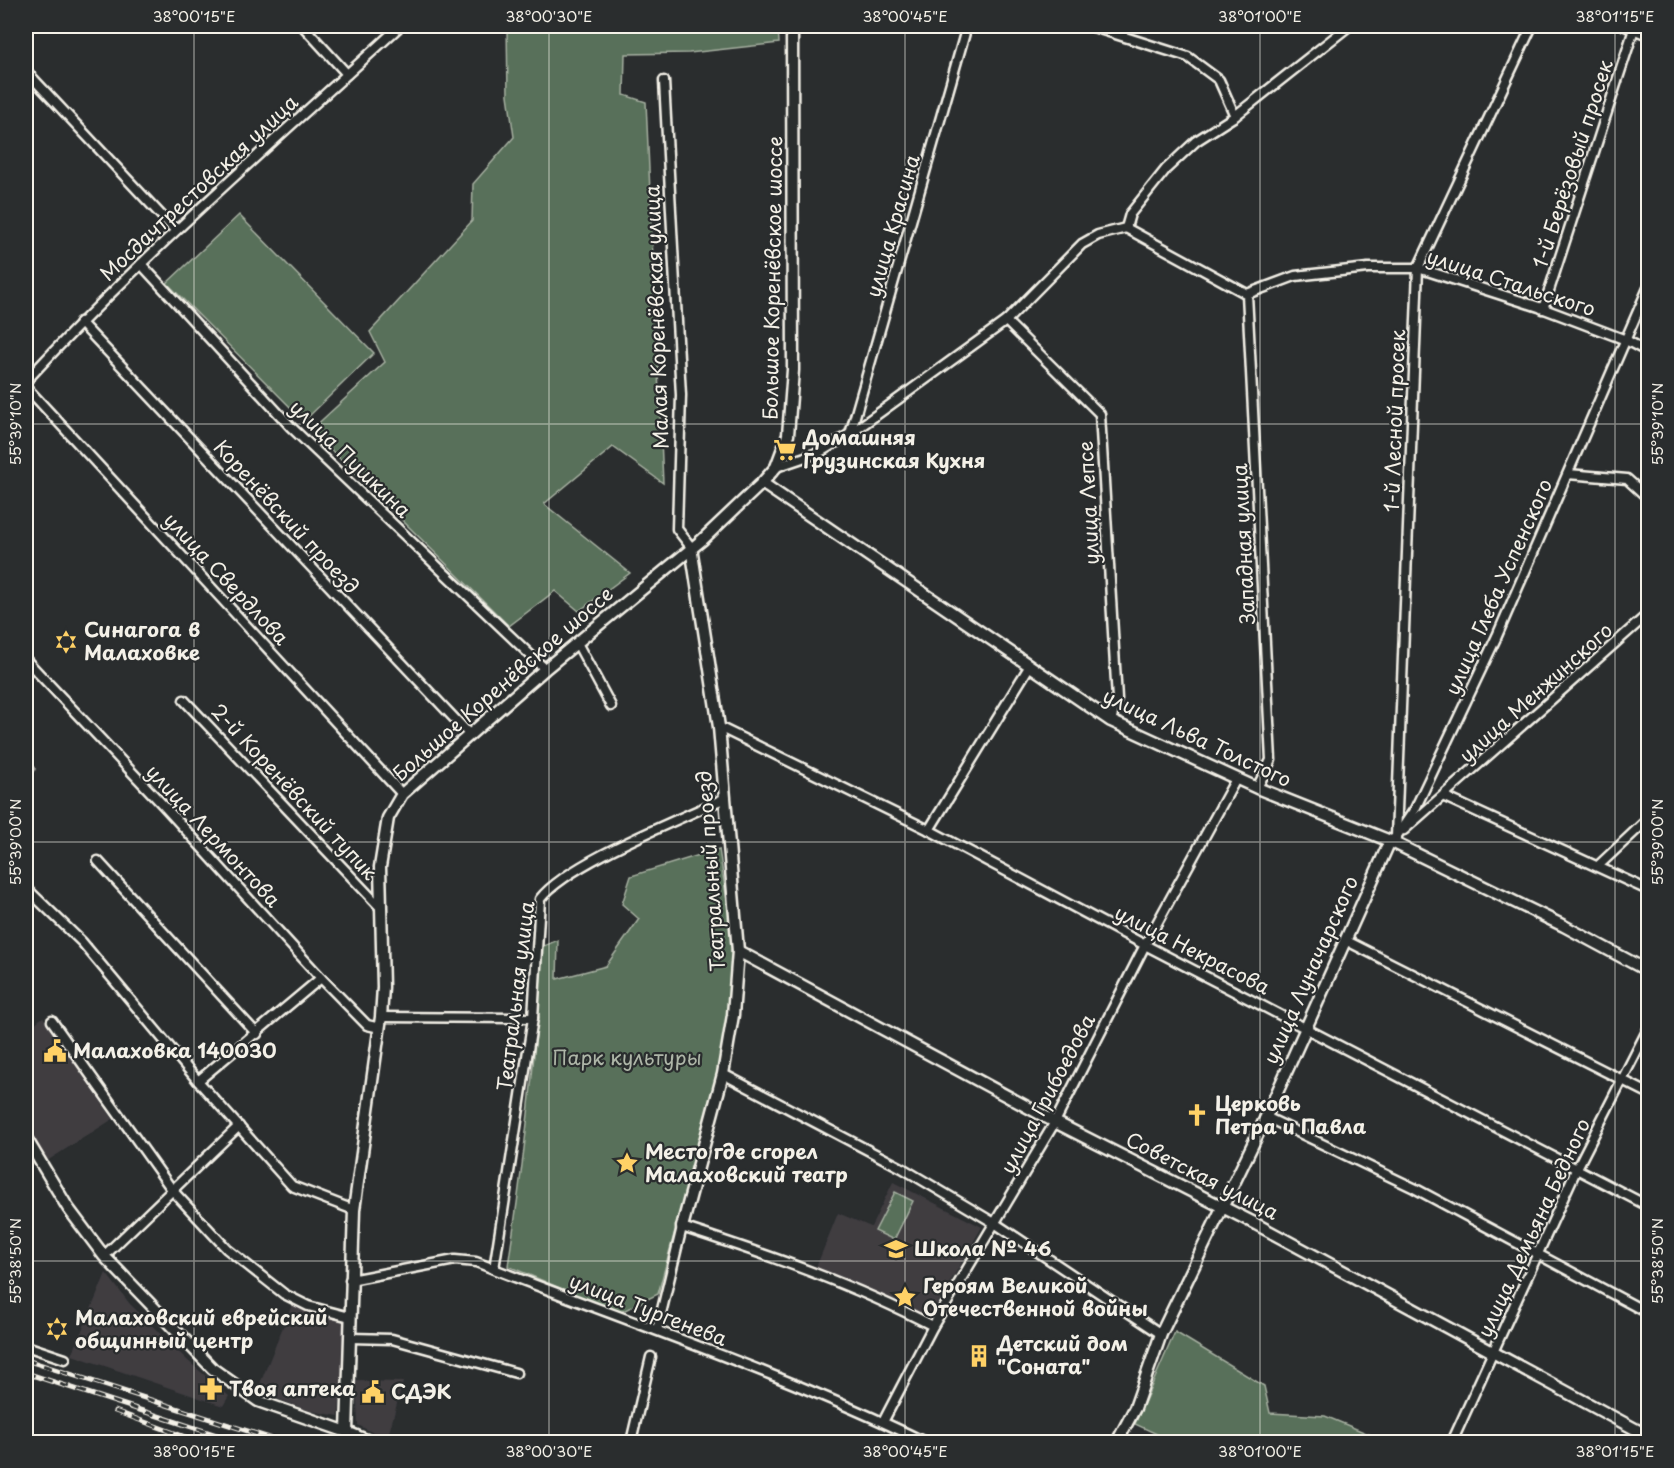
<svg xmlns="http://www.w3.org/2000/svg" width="1674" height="1468" viewBox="0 0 1674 1468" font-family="'Playpen Sans',sans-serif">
	<rect width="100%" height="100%" fill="#2a2d2e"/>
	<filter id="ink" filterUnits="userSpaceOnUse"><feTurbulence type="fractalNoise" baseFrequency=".0167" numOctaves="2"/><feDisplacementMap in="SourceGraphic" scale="12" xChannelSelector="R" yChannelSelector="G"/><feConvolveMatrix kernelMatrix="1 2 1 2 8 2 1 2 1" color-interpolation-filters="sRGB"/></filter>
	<g filter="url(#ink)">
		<!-- built -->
		<g fill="#3f3c41">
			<polygon points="43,1017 113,1119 47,1161 26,1127 26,1030"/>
			<polygon points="893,1182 982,1227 930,1317 815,1270 838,1213 871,1227"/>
			<polygon points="106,1273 130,1304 187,1360 229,1396 223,1406 72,1355"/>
			<polygon points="293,1302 345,1319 339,1416 310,1411 257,1391"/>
			<polygon points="356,1381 403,1382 387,1440 358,1425"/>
		</g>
		<!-- green -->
		<g fill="#596f5a" stroke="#a6b0a1" stroke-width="1.5">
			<polygon points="507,26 778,26 779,43 689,53 625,54 624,95 646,102 663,483 613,447 544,504 630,573 579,611 555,591 509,626 311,430 385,362 370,332 472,221 473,184 514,137 508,95"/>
			<polygon points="239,215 374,353 304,421 167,283"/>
			<path d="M719,849L732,934V999L716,1078L658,1294L619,1313L508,1266C524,1160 537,1054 541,947L558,940L557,979L606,966L639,919L622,904L631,876Z"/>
			<polygon points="895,1192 913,1201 894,1240 875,1231"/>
			<polygon points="1175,1332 1264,1386 1270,1413 1325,1416 1388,1442 1174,1442 1135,1424"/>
		</g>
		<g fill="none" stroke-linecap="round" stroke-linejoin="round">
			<!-- minor casing -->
			<g stroke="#f4f1e8" stroke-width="13">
				<g id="minor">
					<polyline points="303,26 347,74"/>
					<polyline points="1090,26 1188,57 1219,80 1235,116"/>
					<polyline points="1625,26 1648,35"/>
					<polyline points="26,71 175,230"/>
					<polyline points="664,81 681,395 677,529 691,547"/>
					<polyline points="1126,228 1247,294 1295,276 1368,268 1418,268 1539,307 1626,340 1648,352"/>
					<polyline points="1126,228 1130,214 1166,169 1196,141 1235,116 1349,26"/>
					<polyline points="141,264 291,427 545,669"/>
					<polyline points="1247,294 1271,760 1257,788"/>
					<polyline points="1543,309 1634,29"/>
					<polyline points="1006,321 1100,414 1117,699 1111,721"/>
					<polyline points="80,322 469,734"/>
					<path d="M26,381C143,254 274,142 400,26"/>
					<polyline points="26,387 402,794"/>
					<polyline points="850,434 967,26"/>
					<polyline points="776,467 820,452 850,434 1006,321 1082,244 1098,235 1126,228"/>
					<polyline points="1568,474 1627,479 1648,498"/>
					<polyline points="577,643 611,706"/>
					<polyline points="26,660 163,805 321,978 367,1025 380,1028"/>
					<polyline points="184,700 381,908"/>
					<polyline points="719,727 929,830 1145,945 1648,1206"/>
					<polyline points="26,772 29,769"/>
					<polyline points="1445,797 1648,890"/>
					<polyline points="929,830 1029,667"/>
					<polyline points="1404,830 1648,614"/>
					<polyline points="1396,837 1415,809 1497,636 1648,288"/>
					<polyline points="1390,841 1396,837 1418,268 1532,26"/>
					<polyline points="98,861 257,1034"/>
					<polyline points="1598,866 1648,819"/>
					<polyline points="26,888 82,942 198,1081 292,1186 354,1210"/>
					<polyline points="1345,940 1648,1093"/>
					<polyline points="381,1017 533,1018"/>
					<polyline points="52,1021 173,1191 227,1249 284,1294 308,1306 350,1317"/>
					<polyline points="723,1074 902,1168 996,1224 1161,1334"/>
					<polyline points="198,1081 321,978"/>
					<polyline points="1266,1117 1414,1188 1648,1313"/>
					<polyline points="104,1256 239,1126"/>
					<path d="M494,1269L533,1018L540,899C569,862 679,820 725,798"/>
					<path d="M350,1280L455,1260L476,1262C626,1321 780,1372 925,1442"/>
					<path d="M657,1330L682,1227C768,1255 853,1284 933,1326"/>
					<polyline points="350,1338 392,1339 516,1373"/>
					<polyline points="26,1346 65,1359"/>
					<polyline points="883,1422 933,1326 1055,1122 1145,945 1236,779"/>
					<polyline points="631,1442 651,1357"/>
					<polyline points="1452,1442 1576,1170 1648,1029"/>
				</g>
			</g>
			<!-- tertiary casing -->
			<g stroke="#f4f1e8" stroke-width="15">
				<g id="tertiary">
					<polyline points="762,483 1111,721 1257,788 1390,841 1564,926 1648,971"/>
					<polyline points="738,951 1055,1122 1252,1222 1648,1436"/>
					<polyline points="682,1227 723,1074 733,1015 738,951 719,727 691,547"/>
					<polyline points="347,1432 371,1442"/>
					<polyline points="1117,1442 1135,1408 1161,1334 1266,1117 1390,841"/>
					<polyline points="1640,1442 1648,1424"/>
				</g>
			</g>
			<!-- secondary casing -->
			<g stroke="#f4f1e8" stroke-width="15">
				<polyline id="secondary" points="26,1138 68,1208 104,1256 213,1369 258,1401 347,1432 354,1210 381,1017 383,987 380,867 388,818 402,794 545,669 702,540 762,483 776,467 788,435 793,370 792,26"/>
			</g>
			<!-- minor -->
			<use href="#minor" stroke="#2a2d2e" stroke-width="8"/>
			<!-- tertiary -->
			<use href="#tertiary" stroke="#2a2d2e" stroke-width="10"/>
			<!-- secondary -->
			<use href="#secondary" stroke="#2a2d2e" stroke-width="10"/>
			<!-- rail casing -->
			<g stroke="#f4f1e8" stroke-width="5">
				<g id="rail">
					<polyline points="26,1360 282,1442"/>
					<polyline points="26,1373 238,1442"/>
					<polyline points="115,1411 199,1442"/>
				</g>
			</g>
			<!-- rail -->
			<use href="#rail" stroke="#2a2d2e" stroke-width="3" stroke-dasharray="9" stroke-linecap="butt"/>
		</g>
	</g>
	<!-- ticks -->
	<path fill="none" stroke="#f4f1e8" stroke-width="1.5" stroke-opacity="0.45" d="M194,26V1442M549,26V1442M905,26V1442M1260,26V1442M1615,26V1442M26,424H1648M26,842H1648M26,1261H1648"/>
	<!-- icons -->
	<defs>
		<g id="supermarket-bare" transform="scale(1.8)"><path d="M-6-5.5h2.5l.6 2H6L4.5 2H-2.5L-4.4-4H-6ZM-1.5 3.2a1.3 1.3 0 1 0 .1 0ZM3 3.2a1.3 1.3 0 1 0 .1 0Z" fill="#ffd166" stroke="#2a2d2e" stroke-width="2.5" paint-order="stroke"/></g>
		<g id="synagogue-bare" transform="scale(1.8)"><path d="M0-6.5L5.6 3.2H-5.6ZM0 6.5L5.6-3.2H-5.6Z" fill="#ffd166" stroke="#2a2d2e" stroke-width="2.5" paint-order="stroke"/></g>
		<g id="civic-bare" transform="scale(1.8)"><path d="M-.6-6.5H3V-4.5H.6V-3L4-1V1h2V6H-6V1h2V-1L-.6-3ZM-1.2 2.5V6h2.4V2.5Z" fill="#ffd166" stroke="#2a2d2e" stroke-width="2.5" paint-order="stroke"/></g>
		<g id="church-bare" transform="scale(1.8)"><path d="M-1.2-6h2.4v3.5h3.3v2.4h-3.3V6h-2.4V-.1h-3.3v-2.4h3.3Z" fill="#ffd166" stroke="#2a2d2e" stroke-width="2.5" paint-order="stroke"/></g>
		<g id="sight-bare" transform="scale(1.8)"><path d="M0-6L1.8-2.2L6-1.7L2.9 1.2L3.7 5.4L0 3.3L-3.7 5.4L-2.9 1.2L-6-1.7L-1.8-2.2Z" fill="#ffd166" stroke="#2a2d2e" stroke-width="2.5" paint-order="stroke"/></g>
		<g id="school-bare" transform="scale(1.8)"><path d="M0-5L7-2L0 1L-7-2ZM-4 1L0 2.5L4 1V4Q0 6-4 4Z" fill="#ffd166" stroke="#2a2d2e" stroke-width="2.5" paint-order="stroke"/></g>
		<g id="building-bare" transform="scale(1.8)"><path d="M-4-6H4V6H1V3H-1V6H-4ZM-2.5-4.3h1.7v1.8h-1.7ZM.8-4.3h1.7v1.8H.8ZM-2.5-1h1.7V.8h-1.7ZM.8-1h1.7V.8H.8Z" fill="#ffd166" stroke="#2a2d2e" stroke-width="2.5" paint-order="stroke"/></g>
		<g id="pharmacy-bare" transform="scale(1.8)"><path d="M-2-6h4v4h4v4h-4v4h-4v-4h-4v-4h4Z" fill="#ffd166" stroke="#2a2d2e" stroke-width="2.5" paint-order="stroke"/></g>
	</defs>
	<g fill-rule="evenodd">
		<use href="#supermarket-bare" x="785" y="450"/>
		<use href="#synagogue-bare" x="66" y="642"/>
		<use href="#civic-bare" x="55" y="1051"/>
		<use href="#church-bare" x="1197" y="1115"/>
		<use href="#sight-bare" x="627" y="1163"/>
		<use href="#school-bare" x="896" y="1249"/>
		<use href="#sight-bare" x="905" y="1297"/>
		<use href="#synagogue-bare" x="57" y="1329"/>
		<use href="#building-bare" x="979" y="1356"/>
		<use href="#pharmacy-bare" x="211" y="1389"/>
		<use href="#civic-bare" x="373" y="1392"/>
	</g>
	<g text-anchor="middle" stroke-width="4.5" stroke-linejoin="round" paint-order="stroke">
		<!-- street labels -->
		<g font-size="20" fill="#f4f1e8" stroke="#2a2d2e">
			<text transform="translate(1573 164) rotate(-72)" y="7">1-й Берёзовый просек</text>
			<text transform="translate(199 188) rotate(-43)" y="7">Мосдачтрестовская улица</text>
			<text transform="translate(893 226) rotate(-74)" y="7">улица Красина</text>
			<text transform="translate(773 278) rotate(-89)" y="7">Большое Коренёвское шоссе</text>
			<text transform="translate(1511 283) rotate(18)" y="7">улица Стальского</text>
			<text transform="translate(657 317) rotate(-92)" y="7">Малая Коренёвская улица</text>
			<text transform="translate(1395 421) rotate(-88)" y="7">1-й Лесной просек</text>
			<text transform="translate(350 459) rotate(44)" y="7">улица Пушкина</text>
			<text transform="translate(1089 503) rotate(-93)" y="7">улица Лепсе</text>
			<text transform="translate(286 517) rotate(47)" y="7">Коренёвский проезд</text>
			<text transform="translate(1244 544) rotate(-93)" y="7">Западная улица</text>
			<text transform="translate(226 579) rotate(47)" y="7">улица Свердлова</text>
			<text transform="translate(1499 587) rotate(-66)" y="7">улица Глеба Успенского</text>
			<text transform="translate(503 684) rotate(-41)" y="7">Большое Коренёвское шоссе</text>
			<text transform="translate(1536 693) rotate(-42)" y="7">улица Менжинского</text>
			<text transform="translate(1197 738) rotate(25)" y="7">улица Льва Толстого</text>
			<text transform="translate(294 792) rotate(47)" y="7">2-й Коренёвский тупик</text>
			<text transform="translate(213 836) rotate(47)" y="7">улица Лермонтова</text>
			<text transform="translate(711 871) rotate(-94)" y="7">Театральный проезд</text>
			<text transform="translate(1192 950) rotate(27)" y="7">улица Некрасова</text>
			<text transform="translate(1311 970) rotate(-66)" y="7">улица Луначарского</text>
			<text transform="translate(516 996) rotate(-83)" y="7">Театральная улица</text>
			<text transform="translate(1048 1094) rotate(-62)" y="7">улица Грибоедова</text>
			<text transform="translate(1202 1176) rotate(27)" y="7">Советская улица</text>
			<text transform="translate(1534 1228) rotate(-65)" y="7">улица Демьяна Бедного</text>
			<text transform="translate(648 1310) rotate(21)" y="7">улица Тургенева</text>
		</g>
		<!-- poi labels -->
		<g font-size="20" font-weight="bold" fill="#f4f1e8" stroke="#2a2d2e" text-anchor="start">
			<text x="803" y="445">Домашняя<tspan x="803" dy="23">Грузинская Кухня</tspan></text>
			<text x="84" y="637">Синагога в<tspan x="84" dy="23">Малаховке</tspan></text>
			<text x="73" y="1058">Малаховка 140030</text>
			<text x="1215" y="1111">Церковь<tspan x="1215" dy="23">Петра и Павла</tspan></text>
			<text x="645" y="1159">Место где сгорел<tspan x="645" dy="23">Малаховский театр</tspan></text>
			<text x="914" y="1256">Школа № 46</text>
			<text x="923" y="1293">Героям Великой<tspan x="923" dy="23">Отечественной войны</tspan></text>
			<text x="75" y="1325">Малаховский еврейский<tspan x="75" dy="23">общинный центр</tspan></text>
			<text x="997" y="1351">Детский дом<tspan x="997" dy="23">"Соната"</tspan></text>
			<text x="229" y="1396">Твоя аптека</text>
			<text x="391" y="1399">СДЭК</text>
		</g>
		<!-- park labels -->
		<g font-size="20" fill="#aeb6a8" stroke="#2a2d2e">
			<text x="627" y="1065">Парк культуры</text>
		</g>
	</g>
	<!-- margin -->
	<rect width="1674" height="1468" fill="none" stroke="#2a2d2e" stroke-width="66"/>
	<rect x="33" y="33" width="1608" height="1402" fill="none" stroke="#f4f1e8" stroke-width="2"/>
	<g font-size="15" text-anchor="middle" fill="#f4f1e8">
		<text x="194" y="22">38°00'15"E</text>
		<text x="549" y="22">38°00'30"E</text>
		<text x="905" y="22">38°00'45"E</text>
		<text x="1260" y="22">38°01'00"E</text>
		<text x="1615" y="22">38°01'15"E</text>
		<text transform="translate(16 424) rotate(-90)" y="5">55°39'10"N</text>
		<text transform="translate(1658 424) rotate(-90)" y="5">55°39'10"N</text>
		<text transform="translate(16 842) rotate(-90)" y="5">55°39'00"N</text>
		<text transform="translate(1658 842) rotate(-90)" y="5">55°39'00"N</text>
		<text transform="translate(16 1261) rotate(-90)" y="5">55°38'50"N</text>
		<text transform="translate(1658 1261) rotate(-90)" y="5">55°38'50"N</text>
		<text x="194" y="1457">38°00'15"E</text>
		<text x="549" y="1457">38°00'30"E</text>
		<text x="905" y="1457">38°00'45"E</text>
		<text x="1260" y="1457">38°01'00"E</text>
		<text x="1615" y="1457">38°01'15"E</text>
	</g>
</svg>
